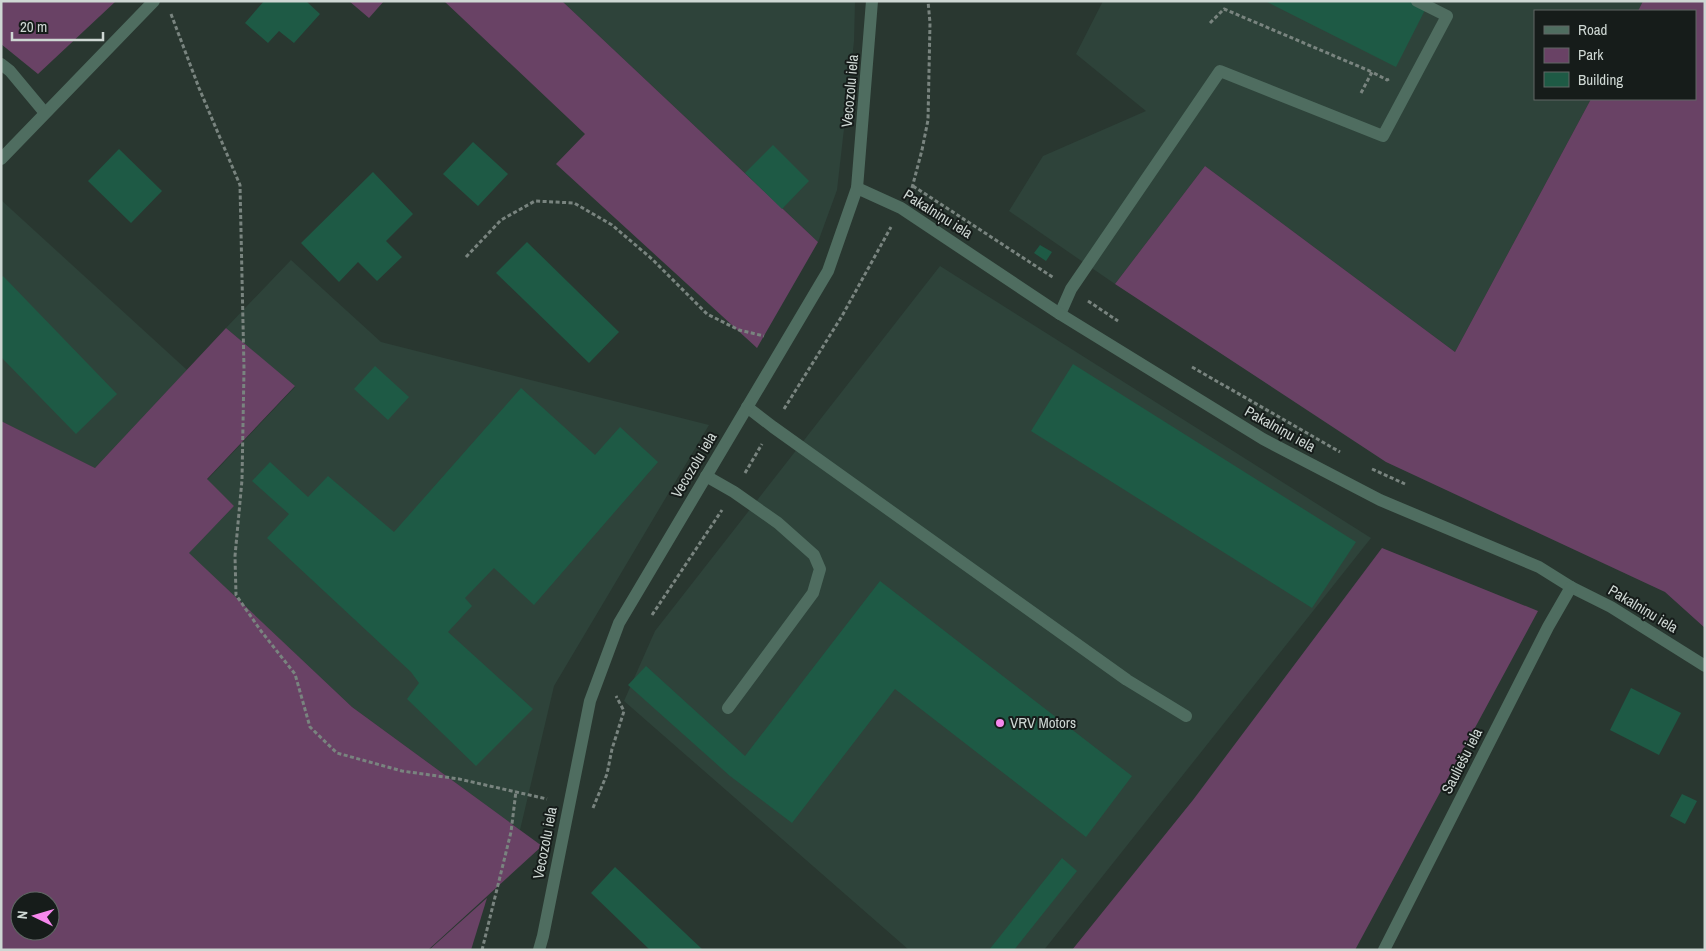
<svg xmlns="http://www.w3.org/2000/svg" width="1706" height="951" viewBox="0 0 1706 951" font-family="'Archivo Narrow',sans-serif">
	<rect width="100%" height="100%" fill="#293730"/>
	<!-- built -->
	<g fill="#2e433a">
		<polygon points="562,1 855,1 854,41 837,190 818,242"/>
		<polygon points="1103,1 1643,1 1638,11 1535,11 1535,99 1591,99 1455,352 1205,166 1115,284 1009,211 1043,156 1146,111 1076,54"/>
		<polygon points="1,200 187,370 95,468 1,421"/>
		<polygon points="291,260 381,342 709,425 554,686 520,830 352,707 188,553 234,506 207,480 295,387 226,328"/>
		<polygon points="940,266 1371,538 1044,950 909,950 624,701 655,631"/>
	</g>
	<!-- green -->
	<g fill="#694265" fill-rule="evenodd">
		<polygon points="1,1 116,1 38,74 1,44"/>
		<polygon points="349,1 384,1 369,18"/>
		<polygon points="444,1 562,1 818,242 757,348 556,164 585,134"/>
		<polygon points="1643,1 1705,1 1705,628 1665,592 1386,462 1115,284 1205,166 1455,352 1591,99 1695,99 1695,11 1638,11"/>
		<path d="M226,328L295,386L207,479L234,506L189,553L352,707L542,846L428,950H1V421L95,468ZM20,901H50V931H20Z"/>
		<polygon points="1382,548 1538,611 1355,950 1072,950 1193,800"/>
		<polygon points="487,898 471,950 429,950"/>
	</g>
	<!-- building -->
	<g fill="#1e5a45">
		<polygon points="264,1 306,1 320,14 294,43 279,31 268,43 245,23"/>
		<polygon points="1265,1 1409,1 1425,10 1396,67"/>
		<polygon points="473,142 508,174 478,206 443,174"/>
		<polygon points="773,145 809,181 782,209 745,173"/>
		<polygon points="119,149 162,191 131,223 88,181"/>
		<polygon points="373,172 413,214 386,241 402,257 377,281 358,262 339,282 301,243"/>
		<polygon points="527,242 619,332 589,363 496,273"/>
		<polygon points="1040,245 1052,252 1046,261 1034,253"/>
		<polygon points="3,276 117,394 76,434 1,357 1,278"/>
		<polygon points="1073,364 1356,542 1312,608 1031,431"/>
		<polygon points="375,366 409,397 388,420 354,389"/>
		<polygon points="521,388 595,455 620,427 658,462 534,605 494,568 465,598 472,606 448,632 533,709 476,766 407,699 419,683 411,672 267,538 289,514 252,481 270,462 308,497 328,476 394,532"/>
		<polygon points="880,581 1132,776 1086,837 895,689 792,823 730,776 628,685 646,666 745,756"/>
		<polygon points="1631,688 1681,713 1659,755 1610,730"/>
		<polygon points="1682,794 1697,801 1685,824 1670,816"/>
		<polygon points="1062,858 1077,871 1014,950 989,950"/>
		<polygon points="615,867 703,950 650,950 591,893"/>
	</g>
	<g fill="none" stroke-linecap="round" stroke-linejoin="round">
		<!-- path -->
		<g stroke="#79847f" stroke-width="3" stroke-dasharray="4 2.5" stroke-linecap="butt">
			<polyline points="171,14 199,88 240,185 244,369 242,480 235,556 236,595 261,631 295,674 310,727 337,753 402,771 459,779 547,799"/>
			<polyline points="1210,23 1224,9 1372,72"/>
			<polyline points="1361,93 1372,72 1387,80 1389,79"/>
			<polyline points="913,186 1054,278"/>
			<polyline points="912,188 922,150 928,120 930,23 928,1"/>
			<polyline points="466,257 501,220 535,201 574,203 612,225 652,259 707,314 739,330 764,336"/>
			<polyline points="1088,301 1118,321"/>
			<polyline points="1192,367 1340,452"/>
			<polyline points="784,409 842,316 891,227"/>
			<polyline points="1372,469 1405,484"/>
			<polyline points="745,473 762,444"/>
			<polyline points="652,615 722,510"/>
			<polyline points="593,808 607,774 612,749 624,711 616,696"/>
			<polyline points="482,950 511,832 516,791"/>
		</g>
		<!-- service -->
		<g stroke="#4f6d60" stroke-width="12">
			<polyline points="1060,314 1071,289 1220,71 1383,136 1447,16 1417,1"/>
			<polyline points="747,407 773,427 1127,680 1186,716"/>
			<polyline points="706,476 734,492 778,523 814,555 820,569 813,593 728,708"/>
		</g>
		<!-- minor -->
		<g stroke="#4f6d60" stroke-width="12">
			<polyline points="1,64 10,71 45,113"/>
			<polyline points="1,159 154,1"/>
			<polyline points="857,188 901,208 1060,314 1263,439 1380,500 1539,567 1571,587 1611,607 1705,666"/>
			<polyline points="1384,950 1548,627 1571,587"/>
		</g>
		<!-- tertiary -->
		<polyline stroke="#4f6d60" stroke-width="12" points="539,950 543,936 590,701 619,623 828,271 857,188 872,1"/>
	</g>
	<!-- markers -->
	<circle fill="#f688ed" stroke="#161c1a" stroke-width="2" cx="1000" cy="723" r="5"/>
	<g text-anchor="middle" stroke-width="4" stroke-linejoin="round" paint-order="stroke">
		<!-- street labels -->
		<g font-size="15" fill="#ced7d3" stroke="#161c1a">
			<text transform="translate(850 91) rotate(-85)" y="5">Vecozolu iela</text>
			<text transform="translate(938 214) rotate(32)" y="5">Pakalniņu iela</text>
			<text transform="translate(1280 429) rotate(29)" y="5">Pakalniņu iela</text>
			<text transform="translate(694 465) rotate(-59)" y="5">Vecozolu iela</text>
			<text transform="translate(1643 609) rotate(31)" y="5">Pakalniņu iela</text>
			<text transform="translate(1462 761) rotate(-63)" y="5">Sauliešu iela</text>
			<text transform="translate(545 843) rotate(-79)" y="5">Vecozolu iela</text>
		</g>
		<!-- poi labels -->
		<g font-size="15" fill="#ced7d3" stroke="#161c1a" text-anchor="start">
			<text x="1010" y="728">VRV Motors</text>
		</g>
	</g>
	<!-- border -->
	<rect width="1706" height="951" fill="none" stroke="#ced7d3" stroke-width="5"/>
	<!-- legend -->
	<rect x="1534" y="10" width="162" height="90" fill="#161c1a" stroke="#606764"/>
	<rect x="1544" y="26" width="25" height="8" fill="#4f6d60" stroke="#606764"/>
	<text x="1578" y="35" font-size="15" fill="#ced7d3">Road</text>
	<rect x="1544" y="48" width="25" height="15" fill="#694265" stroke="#606764"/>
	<text x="1578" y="60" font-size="15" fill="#ced7d3">Park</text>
	<rect x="1544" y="72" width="25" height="15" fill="#1e5a45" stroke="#606764"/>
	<text x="1578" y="85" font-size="15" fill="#ced7d3">Building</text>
	<!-- north arrow -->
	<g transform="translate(35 916) rotate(275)"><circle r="24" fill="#161c1a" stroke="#606764"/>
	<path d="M0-4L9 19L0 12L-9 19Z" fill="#f688ed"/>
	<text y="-8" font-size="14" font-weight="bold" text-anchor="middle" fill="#ced7d3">N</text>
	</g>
	<!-- scale -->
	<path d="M12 32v8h91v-8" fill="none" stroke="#ced7d3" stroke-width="2.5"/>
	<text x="20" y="32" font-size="15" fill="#ced7d3" stroke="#161c1a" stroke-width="4" paint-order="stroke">20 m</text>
</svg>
